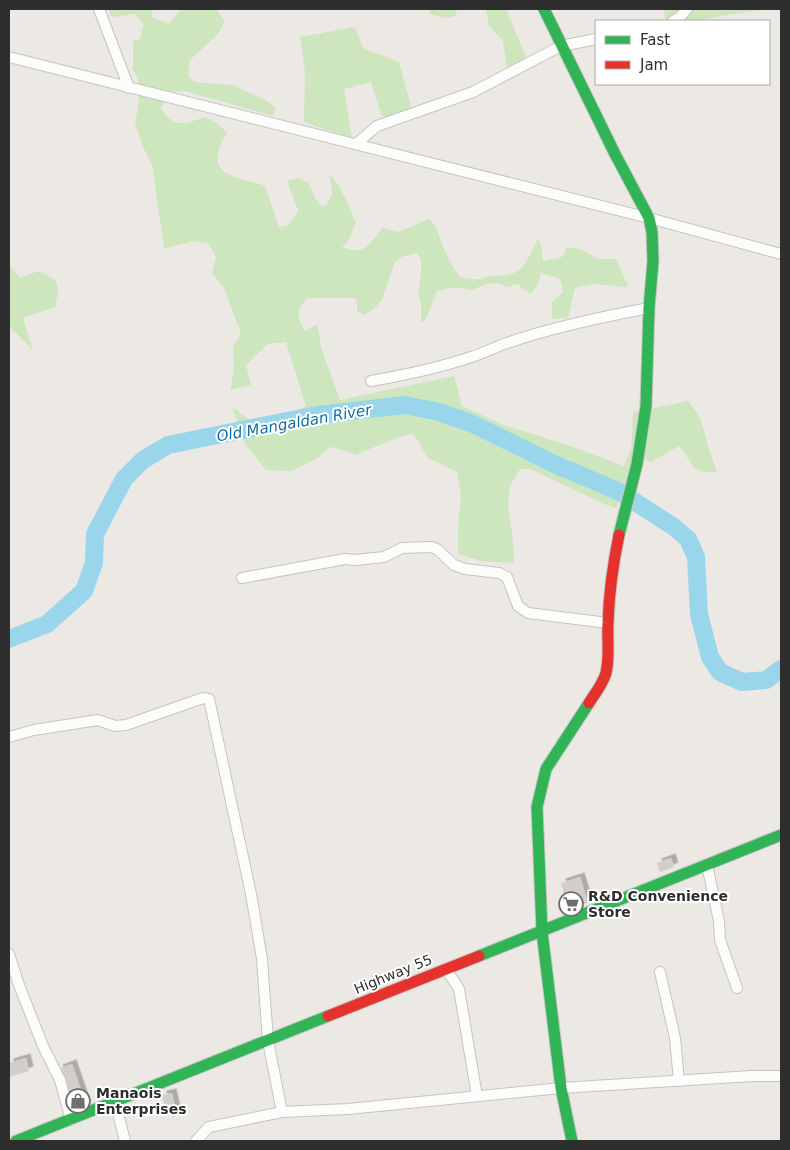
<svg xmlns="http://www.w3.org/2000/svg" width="790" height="1150" viewBox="0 0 790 1150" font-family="'DejaVu Sans',sans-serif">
	<defs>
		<filter id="shadow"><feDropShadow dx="4.5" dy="-4.5" stdDeviation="0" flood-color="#0004"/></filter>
	</defs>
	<rect width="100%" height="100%" fill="#ece8e4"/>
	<!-- green -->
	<g fill="#cee6be">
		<path d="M108,9H153L151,17L164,22L170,23L181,9H216L225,21L218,34L190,60L188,75L194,82L233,85L269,102L276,109L273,116L185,91L171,92L161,108C173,129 185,124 205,117L217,123L227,133C201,176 233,175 265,186L279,227L289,225L298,211C296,200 288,190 288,180L299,178L309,183L315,198L321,206H326L332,195L330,175C338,181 353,213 356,223L348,241L342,247C367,256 368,244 383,228L398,232L429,219C437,226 438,234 442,244C447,255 452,267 460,277C466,278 473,280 480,279C483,279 487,276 491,276C524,276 524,266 538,239L541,245L543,261L562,257L567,247L581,249L598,259H616L628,286L625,287L594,284L575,288L568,318L552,319V302L563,292L560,279L541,273L537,286L531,293L524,290L518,284L506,287L499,283L486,284L472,290L456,287L437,291L425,321L421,322V305L418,292L421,275V259L417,253L403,256L395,262L382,300L374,309L364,315L357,312V303L355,298H308C296,311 296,316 305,331L317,325L322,350L340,400L454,376L462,406L504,425L573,447L624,466L631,449L633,412L688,401L700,417L708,446L717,472C690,473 694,464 679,446L651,462L647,460L632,465L616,508L604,504L530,469H520L510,486L508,505L513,541L514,563L481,561L458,554V526L461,496L457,472L428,458L413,433L399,437L355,455L344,450L330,447L316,459L291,471L266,470L245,444L232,407L250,420L285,416L306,406L286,342L268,344L246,365L251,385L230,390L234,371L233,346L241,334L224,288L212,273L216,257L208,243L193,241L164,249L152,165L144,149L135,124L139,101L138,79L133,70V41L140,39L144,24L135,14L112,17Z"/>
		<polygon points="431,9 457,9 455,16 446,18 429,14"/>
		<polygon points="486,9 506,9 527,60 507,68 503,41 489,26"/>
		<polygon points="664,9 766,9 715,17 696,21 665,21"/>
		<polygon points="355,27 363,48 399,62 414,117 392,124 381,114 371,82 344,89 352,137 317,127 304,122 305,72 300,37"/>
		<path d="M9,256L11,267L20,278L38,271C60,281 61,283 55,307L23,318L33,350L9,326Z"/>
	</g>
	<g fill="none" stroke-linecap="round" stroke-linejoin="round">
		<!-- river -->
		<polyline stroke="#99d6ec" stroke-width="18" points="9,639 47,624 84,591 94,563 95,534 124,479 143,460 168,445 317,415 405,405 439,412 473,424 554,464 618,491 674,527 688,539 696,557 699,614 710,657 720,672 742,682 766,680 781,669"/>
	</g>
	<!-- building -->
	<g fill="#d1cecb" filter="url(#shadow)">
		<polygon points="671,858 674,867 660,872 657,863"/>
		<polygon points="580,877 588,903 569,909 561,883"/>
		<polygon points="26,1058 29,1071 9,1077 9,1063"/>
		<polygon points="72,1064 85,1102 71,1107 58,1069"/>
		<polygon points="172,1093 176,1111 166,1113 162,1095"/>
	</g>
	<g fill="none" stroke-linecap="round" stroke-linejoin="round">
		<!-- street casing -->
		<g stroke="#c5c4c5" stroke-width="12">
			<g id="street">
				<polyline points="99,9 129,88"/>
				<polyline points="673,21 680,17 687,9"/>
				<polyline points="9,57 649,218 781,254"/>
				<polyline points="356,144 377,126 473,92 561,46 596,39"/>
				<path d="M371,381C405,375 439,368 471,357C484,353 495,347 507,343C553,327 601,317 649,308"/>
				<polyline points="242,578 345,559 355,560 384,557 402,548 431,547 437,549 454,565 465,569 499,573 507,577 518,606 528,613 608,623"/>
				<polyline points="9,737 34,730 98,720 115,726 126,725 203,698 209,699 251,894 262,959 268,1041 282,1112"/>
				<polyline points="707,865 719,921 720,940 737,988"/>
				<polyline points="9,954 19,985 43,1046 60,1080 71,1120"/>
				<polyline points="446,969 459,989 477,1096"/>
				<polyline points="660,972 675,1038 679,1081"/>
				<polyline points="115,1101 125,1141"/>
				<polyline points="196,1141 209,1127 282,1112 348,1109 561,1088 752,1076 781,1076"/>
			</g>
		</g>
		<!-- fast casing -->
		<g stroke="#c5c4c5" stroke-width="13">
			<g id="fast">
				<polyline points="544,9 615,154 649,218 652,232 653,261 649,308 646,406 637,464 619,535"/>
				<polyline points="479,956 781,835"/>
				<polyline points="16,1141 328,1016"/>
				<polyline points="572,1141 561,1088 542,932 537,807 546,769 589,703"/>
			</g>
		</g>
		<!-- jam casing -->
		<g stroke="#c5c4c5" stroke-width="13">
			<g id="jam">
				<path d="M589,703C595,693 603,684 606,673C610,656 607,640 608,623C609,593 613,564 619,535"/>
				<polyline points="328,1016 479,956"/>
			</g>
		</g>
		<!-- street -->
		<use href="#street" stroke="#fcfcfb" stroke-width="10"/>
		<!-- fast -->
		<use href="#fast" stroke="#30b455" stroke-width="11"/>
		<!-- jam -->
		<use href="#jam" stroke="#e5322d" stroke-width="11"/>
	</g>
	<!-- icons -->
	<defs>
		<g id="supermarket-ring" transform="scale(1.25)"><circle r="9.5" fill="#fff" stroke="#706f6e" stroke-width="1.5"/><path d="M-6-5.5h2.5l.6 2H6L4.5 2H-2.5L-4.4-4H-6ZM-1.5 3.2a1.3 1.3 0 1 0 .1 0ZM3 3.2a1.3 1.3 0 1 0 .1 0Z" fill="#706f6e"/></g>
		<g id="shop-ring" transform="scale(1.25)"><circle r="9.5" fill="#fff" stroke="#706f6e" stroke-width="1.5"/><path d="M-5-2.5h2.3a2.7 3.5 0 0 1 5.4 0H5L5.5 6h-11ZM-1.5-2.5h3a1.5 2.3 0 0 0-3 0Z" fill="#706f6e"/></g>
	</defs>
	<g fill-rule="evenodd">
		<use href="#supermarket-ring" x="571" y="904"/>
		<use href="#shop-ring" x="78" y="1101"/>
	</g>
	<g text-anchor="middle" stroke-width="4" stroke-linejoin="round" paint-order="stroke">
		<!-- poi labels -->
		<g font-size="14" font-weight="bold" fill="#2e2e2e" stroke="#fff" text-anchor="start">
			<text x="588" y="901">R&amp;D Convenience<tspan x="588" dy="16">Store</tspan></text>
			<text x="96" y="1098">Manaois<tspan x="96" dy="16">Enterprises</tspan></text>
		</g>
		<!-- street labels -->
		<g font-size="14" fill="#2e2e2e" stroke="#fff">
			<text transform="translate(393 974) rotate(-22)" y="5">Highway 55</text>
		</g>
		<!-- water labels -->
		<g font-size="15" font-style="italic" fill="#0d6fa3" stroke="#fff">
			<text transform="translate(294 423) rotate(-10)" y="5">Old Mangaldan River</text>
		</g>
	</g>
	<!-- border -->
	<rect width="790" height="1150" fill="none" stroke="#2e2e2e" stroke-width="20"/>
	<!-- legend -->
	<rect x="595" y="20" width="175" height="65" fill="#ffffff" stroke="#ababab"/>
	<rect x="605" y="36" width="25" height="8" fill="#30b455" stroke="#ababab"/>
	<text x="640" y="45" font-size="15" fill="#2e2e2e">Fast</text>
	<rect x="605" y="61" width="25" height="8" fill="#e5322d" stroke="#ababab"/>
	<text x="640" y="70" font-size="15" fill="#2e2e2e">Jam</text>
</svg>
